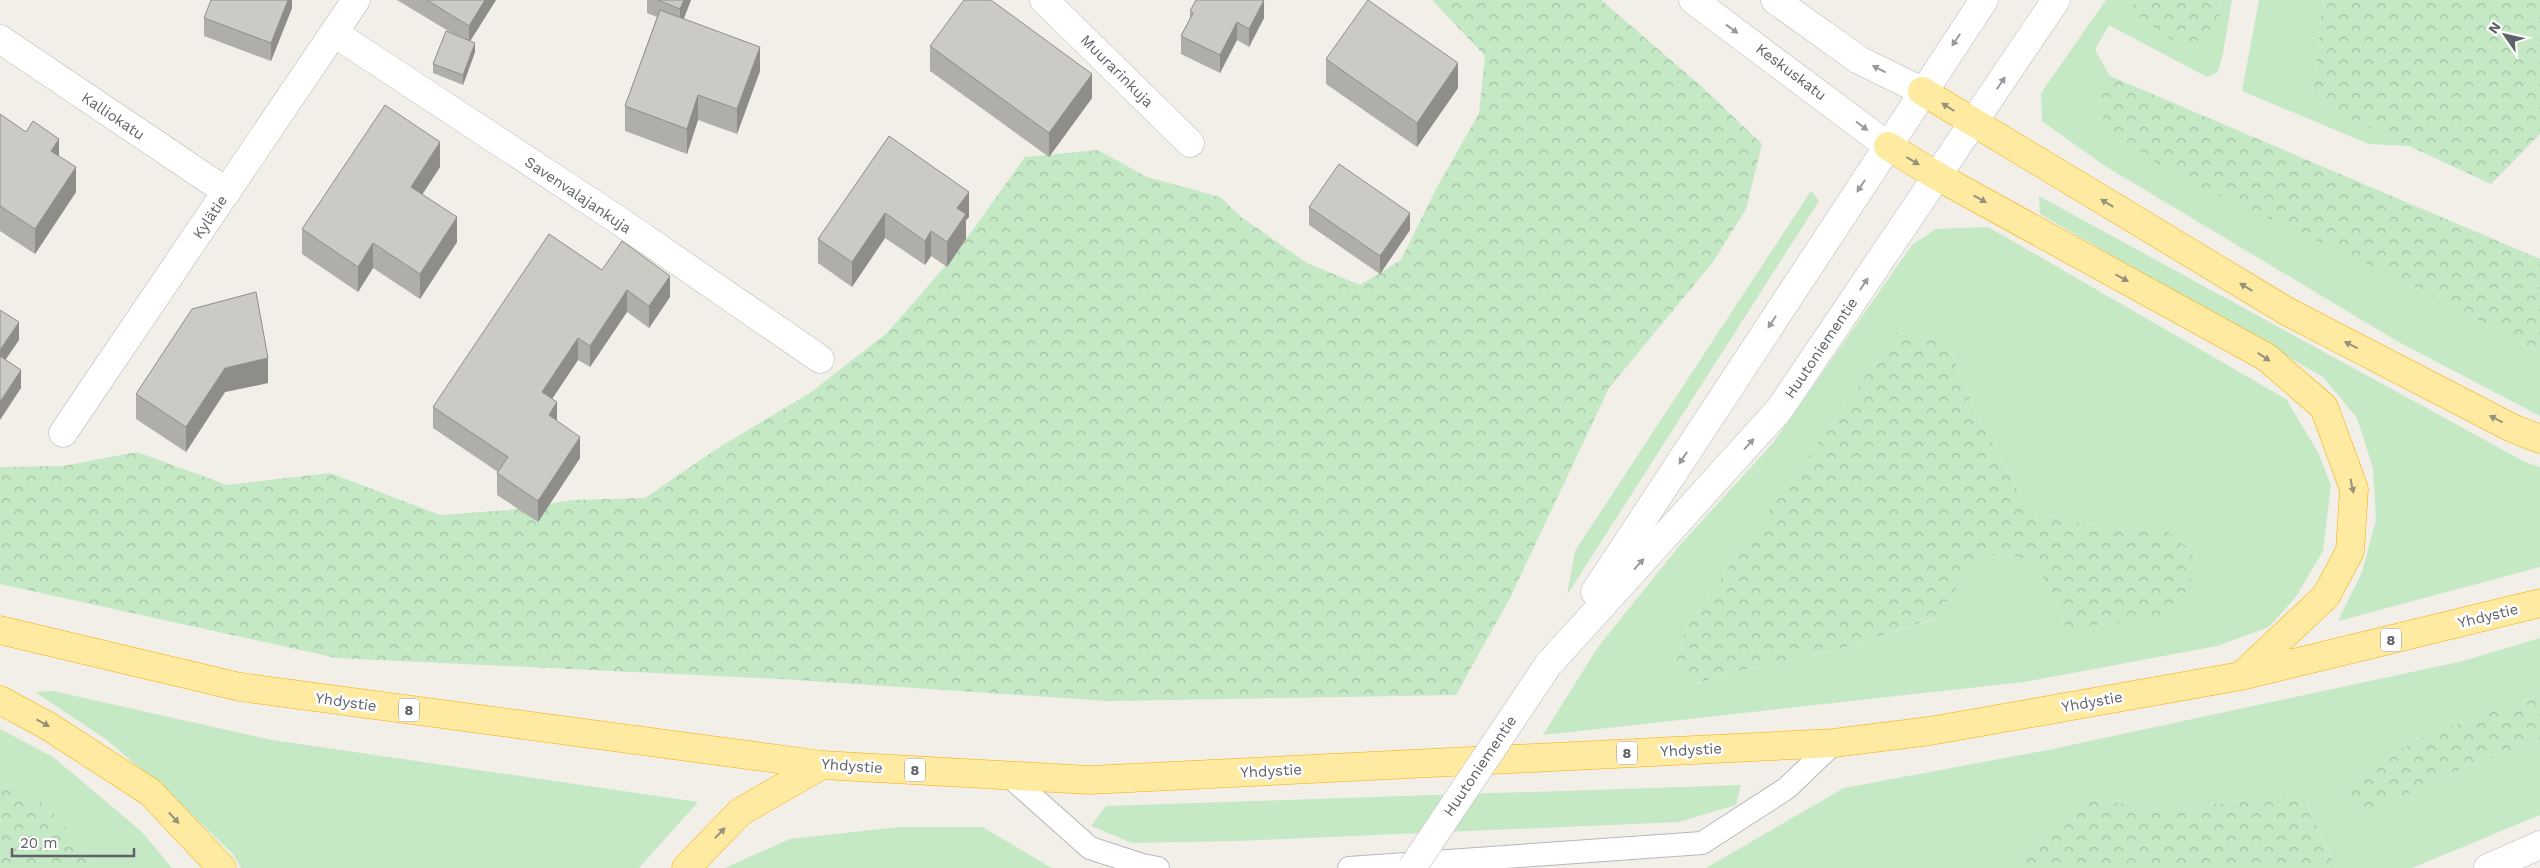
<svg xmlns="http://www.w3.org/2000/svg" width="2540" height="868" viewBox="0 0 2540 868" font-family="'Work Sans',sans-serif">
	<defs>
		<pattern id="forest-crowns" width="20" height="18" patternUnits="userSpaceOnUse" patternTransform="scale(1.25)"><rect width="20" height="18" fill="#c5e8c5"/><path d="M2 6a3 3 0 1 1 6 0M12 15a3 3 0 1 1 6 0" fill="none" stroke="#a3c0a4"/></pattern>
	</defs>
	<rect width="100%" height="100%" fill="#f1efe8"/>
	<!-- green -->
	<g fill="#c5e8c5" fill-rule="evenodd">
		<polygon points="2106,0 2136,0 2131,9 2219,19 2221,0 2232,0 2222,58 2217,73 2207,77 2109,25 2095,50 2110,76 2100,87 2398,278 2540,354 2540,416 2395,340 2105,166 2042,121 2041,93"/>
		<polygon points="2259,0 2323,0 2312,101 2409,146 2369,144 2242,91"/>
		<polygon points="1811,191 1819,201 1567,595 1575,551"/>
		<polygon points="2039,196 2525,462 2540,467 2540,567 2338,621 2362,572 2376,520 2373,468 2357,418 2323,377 2040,214"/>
		<path d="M1988,227L2286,399L2319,454L2331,486L2323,551L2295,598L2269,627L2217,646L2024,682L1543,735L1598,647L1680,545L1773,443L1912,245L1936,229ZM1897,332L1947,341L1976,413L2030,511C2076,524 2119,531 2166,530L2066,628L2050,588L2030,559L1983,554L1932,620L1842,648L1751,668L1694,684L1674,665L1688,624Z"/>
		<polygon points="2540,638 2540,695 2419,738 2340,791 2365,816 2449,773 2540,741 2540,815 2412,868 2336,868 2301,791 2177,810 2085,799 2008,868 1706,868 1844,788 2048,750 2463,661"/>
		<polygon points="53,691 272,740 698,802 639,868 241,868 233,854 171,795 107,740 35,692"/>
		<polygon points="0,729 53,757 141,831 172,868 100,868 48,807 0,778"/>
		<polygon points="1741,785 1736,805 1679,822 1238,841 1132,843 1091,826 1106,806"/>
		<polygon points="899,827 982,827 1052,868 725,868 790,839"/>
	</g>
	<!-- forest -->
	<g fill="url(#forest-crowns)">
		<polygon points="1432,0 1601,0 1701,86 1762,144 1746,209 1713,262 1609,388 1510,598 1456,695 1108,701 782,679 337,658 0,584 0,467 63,466 137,452 227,485 330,473 440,515 509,510 573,500 645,498 715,450 810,393 887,333 954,256 1025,157 1098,150 1147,177 1220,197 1241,217 1307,263 1360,285 1401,260 1436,189 1479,113 1485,56"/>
		<polygon points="2136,0 2221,0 2219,19 2196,57 2130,10"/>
		<polygon points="2323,0 2540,0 2540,134 2491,184 2312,101"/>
		<polygon points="2110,76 2540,259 2540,354 2398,278 2169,172 2104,126 2099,87"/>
		<path d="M1897,332L1947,341L1976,413L2030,511C2075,524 2119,531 2166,530L2193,553L2190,586L2163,618L2066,628L2050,588L2030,559L1983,554L1933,619L1842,648L1751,668L1693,684L1674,665L1688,624Z"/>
		<polygon points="2540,695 2540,741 2449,773 2365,816 2340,791 2419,738"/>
		<polygon points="0,778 48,807 100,868 0,868"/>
		<polygon points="2301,791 2336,868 2008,868 2085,799 2177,810"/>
	</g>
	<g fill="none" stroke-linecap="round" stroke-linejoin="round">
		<!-- service casing -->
		<g stroke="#b5b8bc" stroke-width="24">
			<g id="service">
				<polyline points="1008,775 1090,848 1142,865 1158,868"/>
				<polyline points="1349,868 1702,843 1787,788 1834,743"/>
			</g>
		</g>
		<!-- minor casing -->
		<g stroke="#b5b8bc" stroke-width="29">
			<g id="minor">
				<polyline points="1044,0 1190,143"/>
				<polyline points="334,33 618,220 820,359"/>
				<polyline points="0,39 227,192"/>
				<polyline points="63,433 356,0"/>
			</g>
		</g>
		<!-- tertiary casing -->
		<g stroke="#b5b8bc" stroke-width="29">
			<g id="tertiary">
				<polyline points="1693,0 1888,146"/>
				<polyline points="1775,0 1859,60 1922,91"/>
				<polyline points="2488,868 2540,845"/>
			</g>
		</g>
		<!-- secondary casing -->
		<g stroke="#b6babf" stroke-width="29">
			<g id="secondary">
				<polyline points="1595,592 1984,0"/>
				<polyline points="1548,665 1779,410 2056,0"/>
			</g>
		</g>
		<!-- trunk casing -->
		<g stroke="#f9ab00" stroke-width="29">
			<g id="trunk">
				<polyline points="1922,91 2288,312 2512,428 2540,439"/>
				<polyline points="1888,146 1937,176 2266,357 2324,407 2354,489 2350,551 2326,596 2242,675"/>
				<polyline points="0,630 240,687 822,765 1090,780 1834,743 1930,731 2241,676 2540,603"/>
				<polyline points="0,700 48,726 150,792 222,868"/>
				<polyline points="686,868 740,812 822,765"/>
			</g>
		</g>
		<!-- service -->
		<use href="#service" stroke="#fff" stroke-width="22"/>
		<!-- minor -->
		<use href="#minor" stroke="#fff" stroke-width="28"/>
		<!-- tertiary -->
		<use href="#tertiary" stroke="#fff" stroke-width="28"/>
		<!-- secondary -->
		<use href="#secondary" stroke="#fff" stroke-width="28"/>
		<!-- trunk -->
		<use href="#trunk" stroke="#feeaa1" stroke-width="28"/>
		<!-- secondary-bridge casing -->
		<g stroke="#b6babf" stroke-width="29" stroke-linecap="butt">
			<polyline id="secondary-bridge" points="1412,868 1548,665"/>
		</g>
		<!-- secondary-bridge -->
		<use href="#secondary-bridge" stroke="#fff" stroke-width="28"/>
	</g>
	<!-- wall -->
	<g fill="#afaea9">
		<polygon points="292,0 292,8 271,61 204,36 204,18"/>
		<polygon points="397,0 496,0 470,41 475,52 463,85 433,73 433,64 455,35"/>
		<polygon points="647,0 691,0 684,19 760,71 737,134 698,120 687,154 625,131 625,106 657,17 647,13"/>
		<polygon points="1190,11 1264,18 1249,47 1237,40 1220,73 1181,54 1181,36 1190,18"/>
		<polygon points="930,46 1092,98 1049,157 930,71"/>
		<polygon points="1326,59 1458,88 1417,147 1326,84"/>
		<polygon points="0,114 59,156 76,192 35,254 0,231"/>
		<polygon points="889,136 969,217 966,220 966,239 947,267 931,256 925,265 885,238 852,287 818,263 818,239"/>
		<polygon points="440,167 422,194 457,242 420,299 373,268 358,292 302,254 302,229"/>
		<polygon points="1309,207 1410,230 1380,274 1309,225"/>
		<polygon points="602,270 670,297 649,328 627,312 590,367 578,360 552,399 557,421 580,458 538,522 497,495 497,473 498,472 433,428 433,407"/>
		<polygon points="268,383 225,392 186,452 136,419 136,394"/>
	</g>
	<!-- shaded-wall -->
	<g fill="#8f8d8a">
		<polygon points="288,0 292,0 292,8 271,61 271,43"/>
		<polygon points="485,0 496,0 469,43 469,26"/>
		<polygon points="684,0 691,0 680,27 680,9"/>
		<polygon points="1264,0 1264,18 1249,47 1249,29"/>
		<polygon points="1237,22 1237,40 1220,73 1220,55"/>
		<polygon points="475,43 475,52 463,85 463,75"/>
		<polygon points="760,47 760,71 737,134 737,109"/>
		<polygon points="1458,63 1458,88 1417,147 1417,123"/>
		<polygon points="1092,74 1092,98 1049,157 1049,133"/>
		<polygon points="698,95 698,120 687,154 687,129"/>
		<polygon points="59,139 59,164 51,151"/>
		<polygon points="440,142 440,167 411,212 411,187"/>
		<polygon points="76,167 76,192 35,254 35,229"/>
		<polygon points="969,192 969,217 966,220 966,239 947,267 947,242 957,208"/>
		<polygon points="885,213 885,238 852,287 852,262"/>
		<polygon points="1410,213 1410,230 1380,274 1380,256"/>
		<polygon points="457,217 457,242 420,299 420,274"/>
		<polygon points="931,231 931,256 925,265 925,241"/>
		<polygon points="373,243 373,268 358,292 358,267"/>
		<polygon points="670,276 670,297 649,328 649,306"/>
		<polygon points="627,290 627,312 590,367 590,346"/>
		<polygon points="19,322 19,340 0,368 0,350"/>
		<polygon points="578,338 578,360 542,414 542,392"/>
		<polygon points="268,358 268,383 225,392 186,452 186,427 225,368"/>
		<polygon points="21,370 21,388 0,420 0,402"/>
		<polygon points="557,402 557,424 549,415"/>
		<polygon points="580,437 580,458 538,522 538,501"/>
	</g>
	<!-- building -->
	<g fill="#cccac5" stroke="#8f8d8a">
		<polygon points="211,0 288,0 271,43 204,18"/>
		<polygon points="427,0 485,0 469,26"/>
		<polygon points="658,0 684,0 680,9"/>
		<polygon points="964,0 991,0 1092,74 1049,133 930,46"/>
		<polygon points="1196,0 1264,0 1249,29 1237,22 1220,55 1181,36 1193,13 1190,11"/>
		<polygon points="1368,0 1458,63 1417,123 1326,59"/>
		<polygon points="660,10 760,47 737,109 698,95 687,129 625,106"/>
		<polygon points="446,31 475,43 463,75 433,64"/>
		<polygon points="385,105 440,142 411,187 457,217 420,274 373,243 358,267 302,229"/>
		<polygon points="0,114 26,132 33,121 59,139 51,151 76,167 35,229 0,206"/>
		<polygon points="889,136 969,192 957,208 966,214 947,242 931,231 925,241 885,213 852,262 818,239"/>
		<polygon points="1339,164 1410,213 1380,256 1309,207"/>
		<polygon points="549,234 602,270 622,241 670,276 649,306 627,290 590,346 578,338 542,392 557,402 549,415 580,437 538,501 497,473 508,457 433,407"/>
		<polygon points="256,292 268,358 225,368 186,427 136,394 192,309"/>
		<polygon points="0,310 19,322 0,350"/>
		<polygon points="0,356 21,370 0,402"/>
	</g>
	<!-- one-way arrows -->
	<defs><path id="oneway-solid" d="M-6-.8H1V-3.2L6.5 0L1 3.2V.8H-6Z" transform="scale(1.25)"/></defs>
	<g fill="#979a9d">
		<use href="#oneway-solid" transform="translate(1732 29) rotate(36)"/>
		<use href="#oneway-solid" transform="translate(1956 40) rotate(124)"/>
		<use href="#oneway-solid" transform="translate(1879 69) rotate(-153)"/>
		<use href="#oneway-solid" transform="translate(2001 83) rotate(-56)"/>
		<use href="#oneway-solid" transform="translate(1862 126) rotate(37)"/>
		<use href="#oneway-solid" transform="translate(1861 186) rotate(123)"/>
		<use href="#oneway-solid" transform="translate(1864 284) rotate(-56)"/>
		<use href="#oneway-solid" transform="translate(1772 322) rotate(123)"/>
		<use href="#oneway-solid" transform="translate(1749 444) rotate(-48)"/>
		<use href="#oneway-solid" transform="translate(1683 458) rotate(123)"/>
		<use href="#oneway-solid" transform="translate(1639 564) rotate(-48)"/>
	</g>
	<g fill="#97927c">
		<use href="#oneway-solid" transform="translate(1948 107) rotate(-148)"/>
		<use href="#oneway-solid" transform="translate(1913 161) rotate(31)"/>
		<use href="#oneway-solid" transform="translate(1980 199) rotate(29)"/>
		<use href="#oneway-solid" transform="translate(2107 203) rotate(-149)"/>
		<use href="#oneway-solid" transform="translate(2122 278) rotate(29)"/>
		<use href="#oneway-solid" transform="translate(2246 287) rotate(-149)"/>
		<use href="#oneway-solid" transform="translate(2351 345) rotate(-153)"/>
		<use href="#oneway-solid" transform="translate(2264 357) rotate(34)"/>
		<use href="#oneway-solid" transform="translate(2496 419) rotate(-153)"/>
		<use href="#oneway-solid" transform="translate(2352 486) rotate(78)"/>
		<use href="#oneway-solid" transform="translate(43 723) rotate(29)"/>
		<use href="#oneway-solid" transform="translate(174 818) rotate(47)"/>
		<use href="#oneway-solid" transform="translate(720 833) rotate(-46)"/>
	</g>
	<g text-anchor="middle" stroke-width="5" stroke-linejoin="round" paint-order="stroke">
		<!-- shield labels -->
		<g fill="#fff" stroke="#8f9295" stroke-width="1">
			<rect x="2381" y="628.5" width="20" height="23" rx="4"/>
			<rect x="399" y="698.5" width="20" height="23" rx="4"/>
			<rect x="1617" y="741.5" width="20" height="23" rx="4"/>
			<rect x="905" y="758.5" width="20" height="23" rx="4"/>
		</g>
		<g font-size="14" font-weight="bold" fill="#5f6368">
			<text x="2391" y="645">8</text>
			<text x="409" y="715">8</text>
			<text x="1627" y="758">8</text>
			<text x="915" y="775">8</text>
		</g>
		<!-- street labels -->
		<g font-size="15" fill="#5f6368" stroke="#fff">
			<text transform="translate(1117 71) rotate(45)" y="5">Muurarinkuja</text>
			<text transform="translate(1791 72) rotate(37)" y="5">Keskuskatu</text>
			<text transform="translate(113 116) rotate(34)" y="5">Kalliokatu</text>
			<text transform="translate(578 195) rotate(34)" y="5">Savenvalajankuja</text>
			<text transform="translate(210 217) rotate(-56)" y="5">Kylätie</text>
			<text transform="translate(1821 348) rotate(-56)" y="5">Huutoniementie</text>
			<text transform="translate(2488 616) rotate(-14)" y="5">Yhdystie</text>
			<text transform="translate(346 702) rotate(8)" y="5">Yhdystie</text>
			<text transform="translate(2092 702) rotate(-10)" y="5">Yhdystie</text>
			<text transform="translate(1691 750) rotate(-3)" y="5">Yhdystie</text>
			<text transform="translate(852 766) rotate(4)" y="5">Yhdystie</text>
			<text transform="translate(1480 766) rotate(-56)" y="5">Huutoniementie</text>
			<text transform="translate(1271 771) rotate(-3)" y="5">Yhdystie</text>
		</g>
	</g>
	<!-- north arrow -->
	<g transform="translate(2505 35) rotate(304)" stroke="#ffffff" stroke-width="4" paint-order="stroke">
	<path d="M0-4L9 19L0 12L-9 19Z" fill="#5f6368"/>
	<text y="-8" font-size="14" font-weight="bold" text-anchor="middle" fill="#5f6368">N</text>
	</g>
	<!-- scale -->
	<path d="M12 848v8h122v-8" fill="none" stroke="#5f6368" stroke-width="2.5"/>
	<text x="20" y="848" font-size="15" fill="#5f6368" stroke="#ffffff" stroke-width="4" paint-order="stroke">20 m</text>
</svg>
